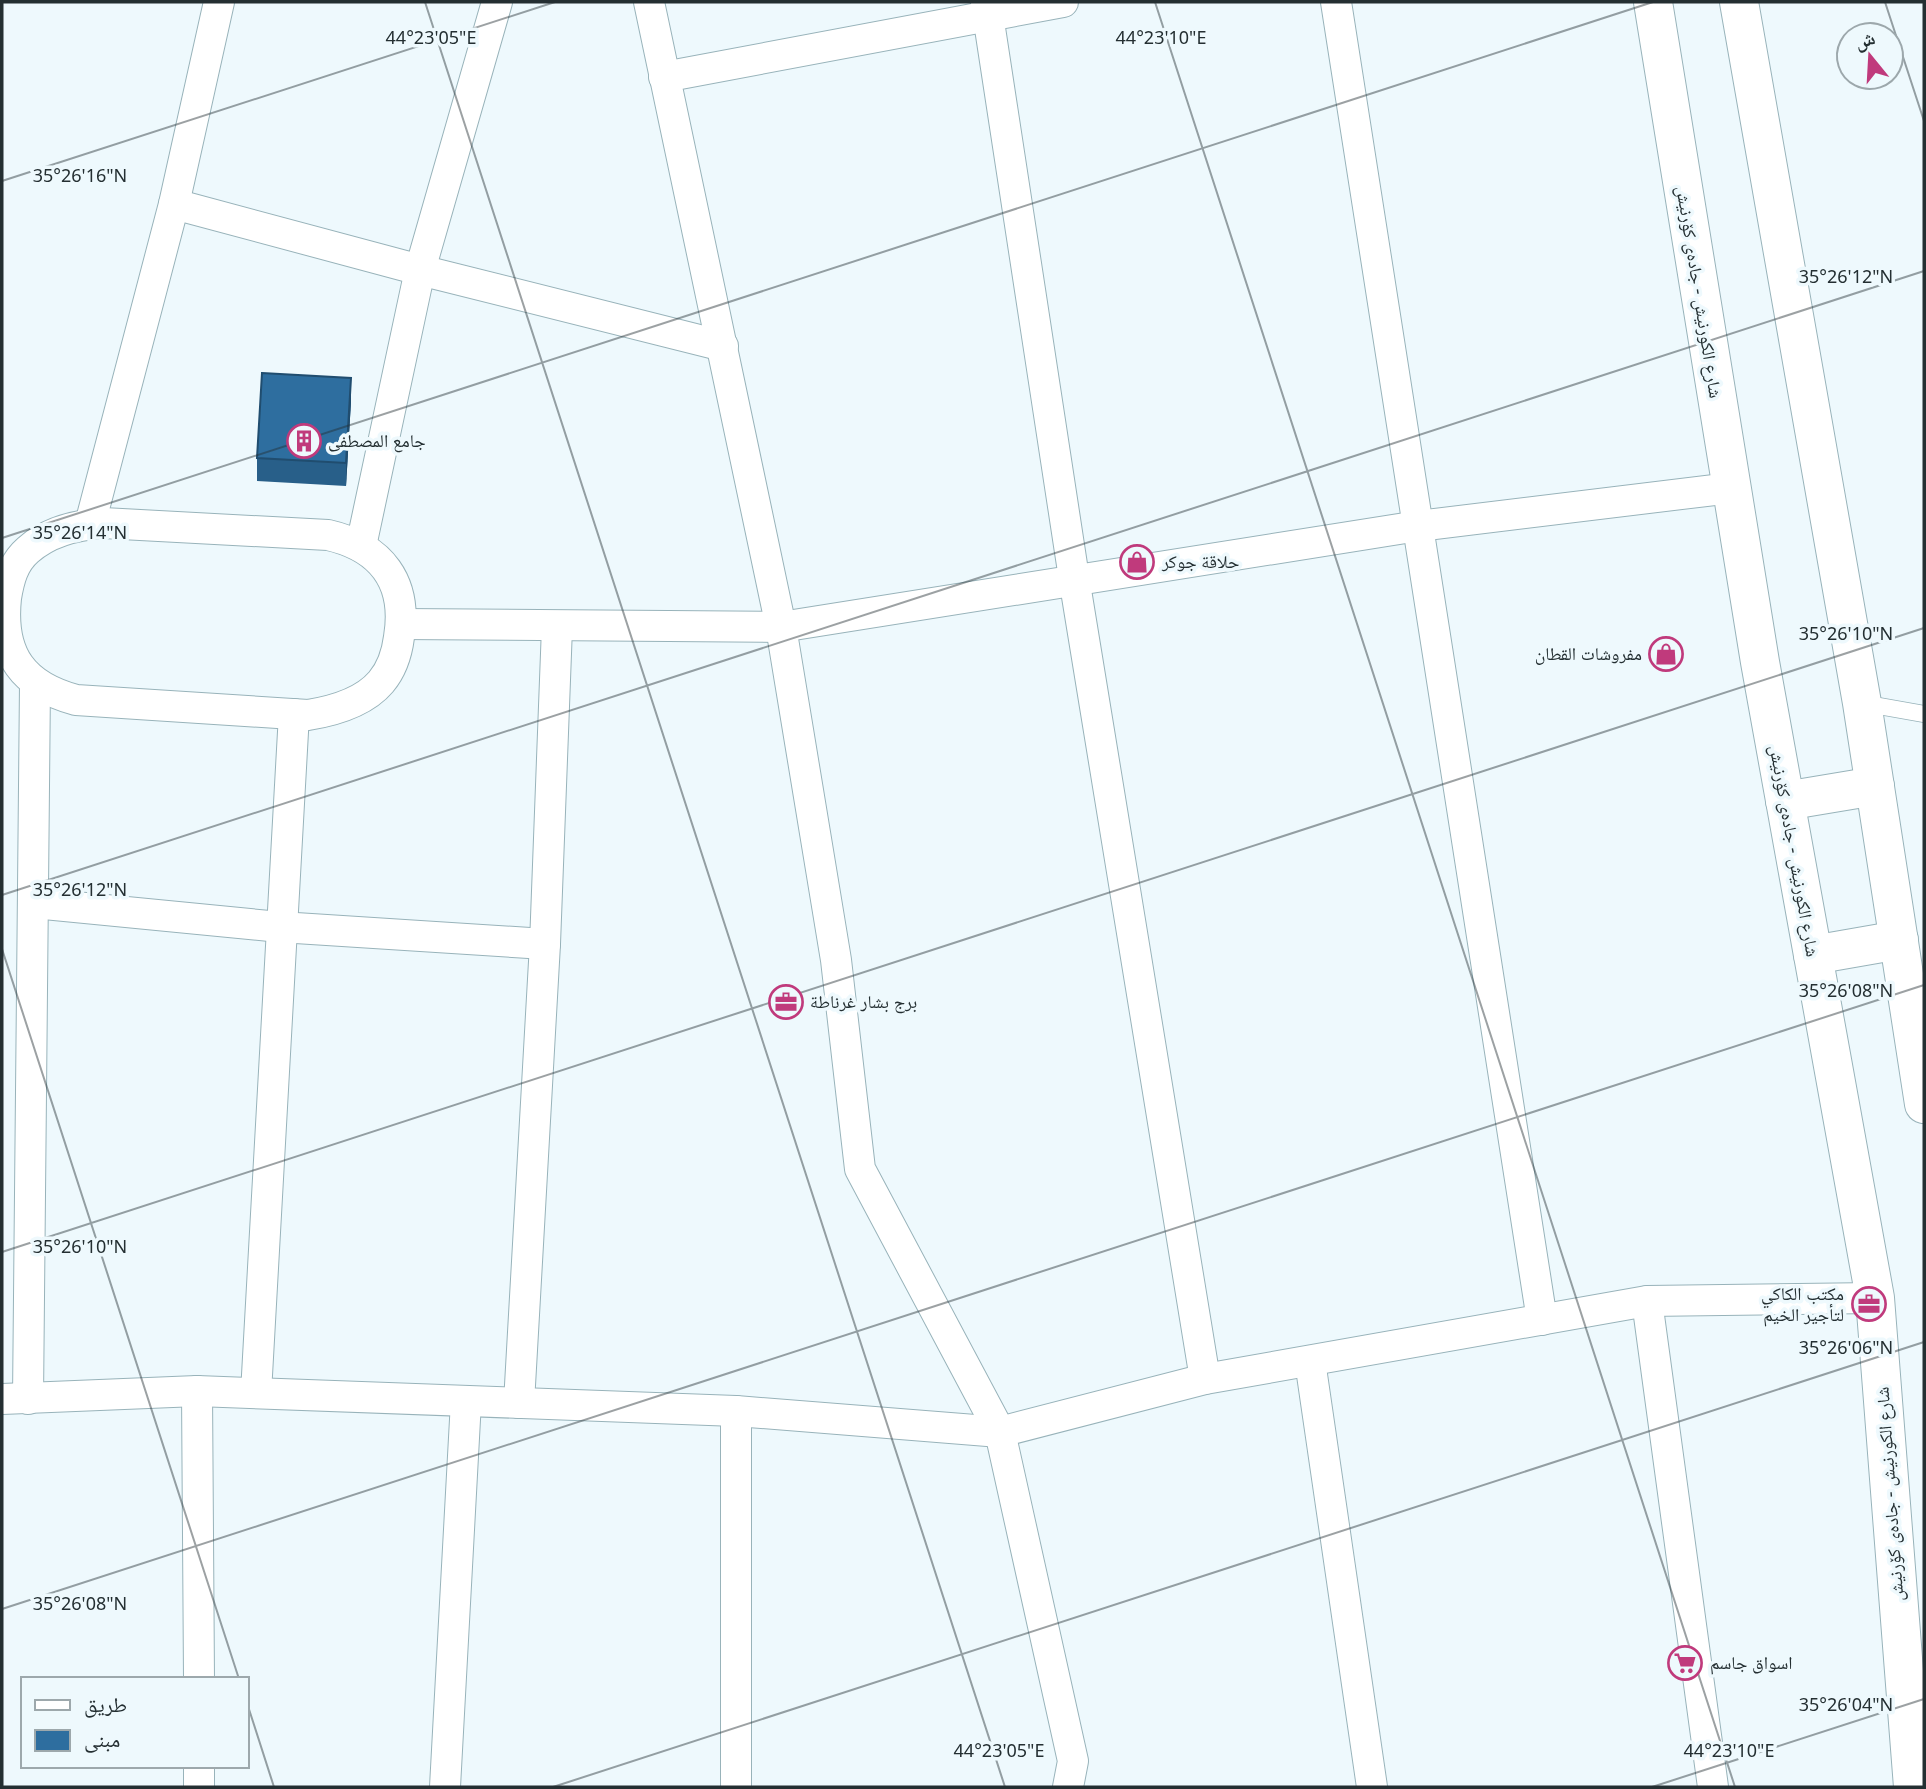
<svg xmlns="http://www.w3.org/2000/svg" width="1926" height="1789" viewBox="0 0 1926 1789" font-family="'Noto Sans','Noto Naskh Arabic',sans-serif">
	<rect width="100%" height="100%" fill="#eef9fd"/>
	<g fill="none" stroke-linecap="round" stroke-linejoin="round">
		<!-- lane casing -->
		<g stroke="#98b3ba" stroke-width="18">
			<polyline id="lane" points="1862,703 1924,714"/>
		</g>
		<!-- street casing -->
		<g stroke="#98b3ba" stroke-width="32">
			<g id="street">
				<polyline points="649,2 781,627 836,960 860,1169 1000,1432 1073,1761 1068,1787"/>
				<polyline points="986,2 1074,578 1205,1379"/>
				<polyline points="1336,2 1542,1320"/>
				<polyline points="664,77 1063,2"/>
				<polyline points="174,204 420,270 723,346"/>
				<path d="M103,523L328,535C381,547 408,582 399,637C397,653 392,669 381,682C364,702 333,711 308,715L76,700C24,686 0,656 6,598C9,580 13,563 28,550C48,532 76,525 103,523Z"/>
				<polyline points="90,524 174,204 219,2"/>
				<polyline points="361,546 420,270 497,2"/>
				<polyline points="401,624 781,627 1418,526 1731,488"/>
				<polyline points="34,903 280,927 545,944"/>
				<polyline points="1647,1301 1713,1787"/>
				<polyline points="1310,1361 1372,1787"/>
				<polyline points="197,1391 199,1679"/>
				<polyline points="256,1393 294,714"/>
				<polyline points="2,1399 197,1391 736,1411 1000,1432 1205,1379 1647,1301 1875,1298"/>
				<polyline points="28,1399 35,684"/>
				<polyline points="519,1403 545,944 557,627"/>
				<polyline points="199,1766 199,1787"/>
				<polyline points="445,1787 466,1401"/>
				<polyline points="736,1787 736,1411"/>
			</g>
		</g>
		<!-- primary casing -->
		<g stroke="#98b3ba" stroke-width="40">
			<g id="primary">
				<polyline points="1653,2 1760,662 1875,1298 1913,1787"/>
				<polyline points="1739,2 1862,703 1924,1104"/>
				<polyline points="1785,801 1875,786"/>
				<polyline points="1813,955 1899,940"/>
			</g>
		</g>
		<!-- lane -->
		<use href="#lane" stroke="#fff" stroke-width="16"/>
		<!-- street -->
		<use href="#street" stroke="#fff" stroke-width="30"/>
		<!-- primary -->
		<use href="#primary" stroke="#fff" stroke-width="38"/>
	</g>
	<!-- wall -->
	<polygon fill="#285f89" points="351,401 346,486 257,481 257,458"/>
	<!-- shaded-wall -->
	<polygon fill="#204d6f" points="351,378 351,401 346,486 346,463"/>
	<!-- building -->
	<polygon fill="#2e6e9f" stroke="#204d6f" stroke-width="2" points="262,373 351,378 346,463 257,458"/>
	<!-- ticks -->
	<path fill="none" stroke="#242f32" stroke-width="2" stroke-opacity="0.45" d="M425,2L1005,1787M1155,2L1735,1787M1885,2L1924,121M2,181L555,2M2,538L1653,2M2,895L1924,271M2,949L239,1679M2,1252L1924,628M2,1609L1924,985M247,1703L274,1787M553,1787L1924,1342M1652,1787L1924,1699"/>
	<!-- icons -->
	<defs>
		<g id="building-ring" transform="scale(1.75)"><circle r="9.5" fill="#eef9fd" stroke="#c03a7c" stroke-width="1.5"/><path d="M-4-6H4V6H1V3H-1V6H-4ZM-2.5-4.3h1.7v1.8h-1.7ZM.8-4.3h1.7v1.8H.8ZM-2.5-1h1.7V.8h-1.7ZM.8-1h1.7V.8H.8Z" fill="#c03a7c"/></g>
		<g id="shop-ring" transform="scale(1.75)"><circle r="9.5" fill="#eef9fd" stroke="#c03a7c" stroke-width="1.5"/><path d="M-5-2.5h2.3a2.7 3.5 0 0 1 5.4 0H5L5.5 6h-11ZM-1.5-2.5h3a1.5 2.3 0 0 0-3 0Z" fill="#c03a7c"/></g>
		<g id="office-ring" transform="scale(1.75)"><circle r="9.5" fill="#eef9fd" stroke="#c03a7c" stroke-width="1.5"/><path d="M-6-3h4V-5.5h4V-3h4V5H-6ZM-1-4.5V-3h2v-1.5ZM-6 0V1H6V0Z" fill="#c03a7c"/></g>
		<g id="supermarket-ring" transform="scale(1.75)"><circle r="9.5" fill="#eef9fd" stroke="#c03a7c" stroke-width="1.5"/><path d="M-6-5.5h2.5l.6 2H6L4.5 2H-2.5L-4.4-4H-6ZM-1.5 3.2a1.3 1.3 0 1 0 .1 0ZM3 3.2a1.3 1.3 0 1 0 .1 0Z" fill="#c03a7c"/></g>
	</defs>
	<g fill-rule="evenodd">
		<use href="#building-ring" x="304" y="441"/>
		<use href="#shop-ring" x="1137" y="562"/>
		<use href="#shop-ring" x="1666" y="654"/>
		<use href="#office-ring" x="786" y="1002"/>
		<use href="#office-ring" x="1869" y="1304"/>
		<use href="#supermarket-ring" x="1685" y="1663"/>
	</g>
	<g text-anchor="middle" stroke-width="7" stroke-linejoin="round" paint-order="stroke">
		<!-- street labels -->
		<g font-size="18" fill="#242f32" stroke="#eef9fd">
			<text transform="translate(1699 292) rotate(81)" y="6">شارع الكورنيش - جادەی کۆرنیش</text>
			<text transform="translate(1794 851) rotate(80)" y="6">شارع الكورنيش - جادەی کۆرنیش</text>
			<text transform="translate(1890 1494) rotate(-94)" y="6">شارع الكورنيش - جادەی کۆرنیش</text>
		</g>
		<!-- poi labels -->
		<g font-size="18" fill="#242f32" stroke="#eef9fd" text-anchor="start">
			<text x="328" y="447">جامع المصطفى</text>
			<text x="1162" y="568">حلاقة جوكر</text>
			<text x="1642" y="660" text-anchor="end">مفروشات القطان</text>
			<text x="810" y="1008">برج بشار غرناطة</text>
			<text x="1844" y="1300" text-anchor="end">مكتب الكاكي<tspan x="1844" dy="21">لتأجير الخيم</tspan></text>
			<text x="1710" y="1669">اسواق جاسم</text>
		</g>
	</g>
	<g font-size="18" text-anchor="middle" fill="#242f32" stroke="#eef9fd" stroke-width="7" stroke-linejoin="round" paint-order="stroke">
		<text x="431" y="44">44°23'05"E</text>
		<text x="1161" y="44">44°23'10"E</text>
		<text x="80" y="182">35°26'16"N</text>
		<text x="1846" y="283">35°26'12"N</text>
		<text x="80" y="539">35°26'14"N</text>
		<text x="1846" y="640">35°26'10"N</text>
		<text x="80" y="896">35°26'12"N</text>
		<text x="1846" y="997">35°26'08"N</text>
		<text x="80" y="1253">35°26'10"N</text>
		<text x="1846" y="1354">35°26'06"N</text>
		<text x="80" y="1610">35°26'08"N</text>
		<text x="1846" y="1711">35°26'04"N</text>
		<text x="999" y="1757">44°23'05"E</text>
		<text x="1729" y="1757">44°23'10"E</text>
	</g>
	<!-- border -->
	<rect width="1926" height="1789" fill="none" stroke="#242f32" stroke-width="7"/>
	<!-- legend -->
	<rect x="21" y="1677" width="228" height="91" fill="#eef9fd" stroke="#9da8ac" stroke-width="2"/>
	<rect x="35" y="1700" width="35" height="10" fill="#ffffff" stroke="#9da8ac" stroke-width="2"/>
	<text x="84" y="1712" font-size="21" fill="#242f32">طريق</text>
	<rect x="35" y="1730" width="35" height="21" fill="#2e6e9f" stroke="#9da8ac" stroke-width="2"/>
	<text x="84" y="1747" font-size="21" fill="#242f32">مبنى</text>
	<!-- north arrow -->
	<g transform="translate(1870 56) rotate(342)"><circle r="33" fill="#eef9fd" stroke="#9da8ac" stroke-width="2"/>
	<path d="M0-5L12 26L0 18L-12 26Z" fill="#c03a7c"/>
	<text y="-10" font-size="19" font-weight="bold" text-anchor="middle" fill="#242f32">ش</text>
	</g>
</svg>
